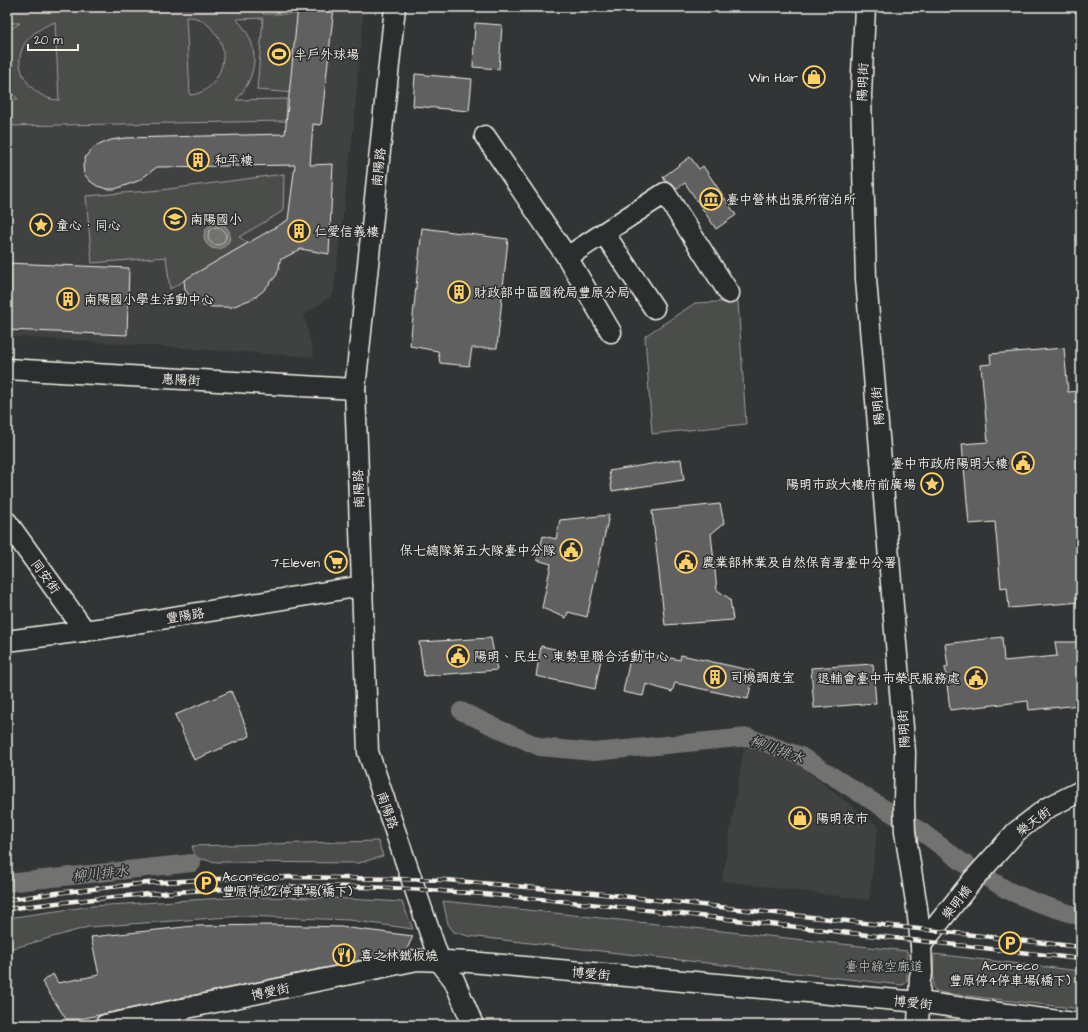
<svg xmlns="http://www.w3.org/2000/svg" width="1088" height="1032" viewBox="0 0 1088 1032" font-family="'Architects Daughter','LXGW WenKai TC',sans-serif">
	<rect width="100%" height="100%" fill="#323535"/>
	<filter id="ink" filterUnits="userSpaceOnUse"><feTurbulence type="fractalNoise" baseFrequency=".025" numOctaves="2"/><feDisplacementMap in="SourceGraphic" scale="8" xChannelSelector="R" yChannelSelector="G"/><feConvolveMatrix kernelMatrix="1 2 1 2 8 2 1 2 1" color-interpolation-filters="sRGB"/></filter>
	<g filter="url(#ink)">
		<!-- built -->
		<g fill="#404242">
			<polygon points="7,7 364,7 352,142 333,295 304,315 314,357 7,336"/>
			<polygon points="762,747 784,754 878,826 869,900 722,881 744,748"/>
		</g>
		<!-- green -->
		<g fill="#4b4d4c" stroke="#a09f9a" fill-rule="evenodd">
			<path d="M7,7H263V14H301L295,93L257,90L263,18L236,19C261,43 259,75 236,100L287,99L286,121L7,126V100L18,99L11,93L7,88V34L12,28L20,23H7ZM186,17C199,16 208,23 215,33C217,36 220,40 221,43C228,61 217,87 199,93C196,94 192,95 190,95ZM55,22L59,100H58C33,99 9,68 25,43C32,33 44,26 55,22Z"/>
			<polygon points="284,174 283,211 239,237 248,243 170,289 166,257 92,263 86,196 161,190"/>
			<polygon points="738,301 746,424 652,434 645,336 695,303"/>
			<polygon points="378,841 383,856 359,863 216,862 196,858 192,846"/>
			<polygon points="241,897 332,898 402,902 413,929 349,920 243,916 88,927 18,947 7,948 7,918 92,906"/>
			<polygon points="443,901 907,951 907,980 905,984 901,985 468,936 454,932 448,924"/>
			<polygon points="934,954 1081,971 1081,1009 943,993 936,991 933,987"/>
		</g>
		<!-- water -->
		<circle fill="#727370" stroke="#a6a5a0" cx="217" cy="236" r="13"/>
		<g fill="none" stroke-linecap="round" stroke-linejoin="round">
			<!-- shore -->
			<circle stroke="#c0bfb8" stroke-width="1" cx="217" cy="236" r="9"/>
			<!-- canal -->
			<g stroke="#727370" stroke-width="18">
				<polyline points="461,711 499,729 540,747 594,752 748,737 801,756 856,791 922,832 962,862 1007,890 1035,902 1081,917"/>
				<polyline points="7,883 192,863"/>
			</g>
		</g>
		<!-- building -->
		<g fill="#5f605f" stroke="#f4f1e8">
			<polygon points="298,7 334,7 321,125 313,124 310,165 333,164 329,254 301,249 280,260 279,269 276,276 263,291 254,298 232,307 213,307 203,306 194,301 185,290 184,280 288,220 295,165 157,167 138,181 115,189 107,189 97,186 90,181 84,174 83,166 86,156 94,147 111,140 125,138 285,134"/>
			<polygon points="475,23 502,25 499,69 473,67"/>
			<polygon points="415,74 472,79 469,111 413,106"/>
			<polygon points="690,157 699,169 703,166 736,215 716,229 685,183 676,189 671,183 666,182 663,177"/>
			<polygon points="422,228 508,239 497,348 472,348 469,366 440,363 438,351 410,346"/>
			<polygon points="7,263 129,268 127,335 7,330"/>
			<polygon points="1064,348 1068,392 1081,391 1081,539 1077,539 1081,588 1081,602 1009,608 1007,587 1001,588 995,522 969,524 962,444 988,442 981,365 991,364 990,354"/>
			<polygon points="681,459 684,480 612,491 609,471"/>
			<polygon points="720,504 724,523 711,534 717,590 730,599 733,620 665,625 652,511"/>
			<polygon points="609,515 587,617 568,612 566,618 542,608 551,564 537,560 543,536 556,539 560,520"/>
			<polygon points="1002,637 1004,661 1057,656 1055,642 1078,642 1081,659 1081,705 1029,710 1028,701 950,710 945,667 948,667 945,644"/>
			<polygon points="491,638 497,670 424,676 419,642"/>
			<polygon points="541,646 601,659 595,689 536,676"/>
			<polygon points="632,650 680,660 681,655 754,671 748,699 675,683 672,692 646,684 643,696 623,692"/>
			<polygon points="873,664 876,703 814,708 811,668"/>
			<polygon points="231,691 250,736 194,760 175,715"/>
			<polygon points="274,925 341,927 413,936 406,951 80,1019 66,1019 42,982 53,974 58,983 99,975 91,937 194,926"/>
		</g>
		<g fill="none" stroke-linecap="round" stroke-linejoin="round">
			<!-- street casing -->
			<g stroke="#f4f1e8" stroke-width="23">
				<g id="street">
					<polyline points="395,7 355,389 368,752 440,962 454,980 473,1025"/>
					<polyline points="865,7 861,95 866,279 905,752 904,804 905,832 917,908 921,945 922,974 920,976 918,1025"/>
					<polyline points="485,136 567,257 611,332"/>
					<polyline points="604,233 654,308"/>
					<polyline points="567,257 665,193 729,293"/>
					<polyline points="7,369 355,389"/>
					<polyline points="7,522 85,631"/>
					<polyline points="7,641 106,628 362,586"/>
					<polyline points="921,945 972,881 1016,832 1047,808 1081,791"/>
					<polyline points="105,1025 417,960 470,962 919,1002 1081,1024"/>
				</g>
			</g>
			<!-- street -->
			<use href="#street" stroke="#2a2d2e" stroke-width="20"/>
			<!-- rail casing -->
			<g stroke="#f4f1e8" stroke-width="4.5">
				<g id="rail">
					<polyline points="7,900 56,893 147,883 218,879 293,877 446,880 594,893 1081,947"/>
					<path d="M7,909C125,894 245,884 364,887C479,891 594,904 709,917C833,931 957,945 1081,959"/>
				</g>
			</g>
			<!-- rail -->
			<use href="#rail" stroke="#2a2d2e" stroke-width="3" stroke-dasharray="9" stroke-linecap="butt"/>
		</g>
	</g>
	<!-- icons -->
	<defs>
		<g id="stadium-ring" transform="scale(1.15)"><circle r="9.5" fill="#2a2d2e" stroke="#ffd166" stroke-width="1.5"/><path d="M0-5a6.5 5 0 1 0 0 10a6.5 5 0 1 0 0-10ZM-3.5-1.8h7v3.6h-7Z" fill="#ffd166"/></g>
		<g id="shop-ring" transform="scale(1.15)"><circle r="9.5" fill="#2a2d2e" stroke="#ffd166" stroke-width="1.5"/><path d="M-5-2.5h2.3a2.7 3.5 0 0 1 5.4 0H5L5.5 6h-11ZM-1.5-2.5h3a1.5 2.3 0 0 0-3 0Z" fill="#ffd166"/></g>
		<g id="building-ring" transform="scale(1.15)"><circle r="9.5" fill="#2a2d2e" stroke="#ffd166" stroke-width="1.5"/><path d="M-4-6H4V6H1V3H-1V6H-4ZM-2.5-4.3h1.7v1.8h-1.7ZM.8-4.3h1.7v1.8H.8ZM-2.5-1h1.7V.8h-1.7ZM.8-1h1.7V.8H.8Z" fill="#ffd166"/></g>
		<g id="museum-ring" transform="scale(1.15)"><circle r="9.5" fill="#2a2d2e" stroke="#ffd166" stroke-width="1.5"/><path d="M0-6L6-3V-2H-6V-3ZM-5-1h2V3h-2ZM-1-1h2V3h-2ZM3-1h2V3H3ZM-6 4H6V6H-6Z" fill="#ffd166"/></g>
		<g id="school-ring" transform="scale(1.15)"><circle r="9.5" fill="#2a2d2e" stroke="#ffd166" stroke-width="1.5"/><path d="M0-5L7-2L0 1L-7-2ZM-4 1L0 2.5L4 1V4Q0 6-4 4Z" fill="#ffd166"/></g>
		<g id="sight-ring" transform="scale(1.15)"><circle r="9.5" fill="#2a2d2e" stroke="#ffd166" stroke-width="1.5"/><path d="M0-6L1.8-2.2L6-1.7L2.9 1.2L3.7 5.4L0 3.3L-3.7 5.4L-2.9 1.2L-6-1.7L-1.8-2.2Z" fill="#ffd166"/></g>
		<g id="civic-ring" transform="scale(1.15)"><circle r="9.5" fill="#2a2d2e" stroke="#ffd166" stroke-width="1.5"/><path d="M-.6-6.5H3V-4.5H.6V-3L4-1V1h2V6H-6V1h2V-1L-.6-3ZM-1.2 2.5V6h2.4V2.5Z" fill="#ffd166"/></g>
		<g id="supermarket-ring" transform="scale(1.15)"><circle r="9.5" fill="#2a2d2e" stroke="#ffd166" stroke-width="1.5"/><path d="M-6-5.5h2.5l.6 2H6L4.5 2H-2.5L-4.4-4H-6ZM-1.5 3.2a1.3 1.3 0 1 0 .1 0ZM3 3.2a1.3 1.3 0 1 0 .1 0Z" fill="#ffd166"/></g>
		<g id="parking-ring" transform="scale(1.15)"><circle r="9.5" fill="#2a2d2e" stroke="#ffd166" stroke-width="1.5"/><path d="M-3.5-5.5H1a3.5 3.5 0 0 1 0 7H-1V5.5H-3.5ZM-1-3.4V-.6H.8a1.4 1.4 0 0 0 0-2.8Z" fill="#ffd166"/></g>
		<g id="restaurant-ring" transform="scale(1.15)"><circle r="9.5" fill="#2a2d2e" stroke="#ffd166" stroke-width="1.5"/><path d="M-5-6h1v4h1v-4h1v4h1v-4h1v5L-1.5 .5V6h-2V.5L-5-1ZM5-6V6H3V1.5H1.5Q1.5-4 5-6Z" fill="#ffd166"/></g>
	</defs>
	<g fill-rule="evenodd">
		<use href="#stadium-ring" x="279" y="54"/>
		<use href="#shop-ring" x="814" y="77"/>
		<use href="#building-ring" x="198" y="160"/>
		<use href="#museum-ring" x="711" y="199"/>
		<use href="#school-ring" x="175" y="219"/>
		<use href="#sight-ring" x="41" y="225"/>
		<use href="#building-ring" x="299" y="231"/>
		<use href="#building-ring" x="459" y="292"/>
		<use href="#building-ring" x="68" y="299"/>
		<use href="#civic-ring" x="1023" y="463"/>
		<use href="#sight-ring" x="932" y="484"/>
		<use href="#civic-ring" x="571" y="550"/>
		<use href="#supermarket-ring" x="336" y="562"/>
		<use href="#civic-ring" x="686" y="562"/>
		<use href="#civic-ring" x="458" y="656"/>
		<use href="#building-ring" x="715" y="677"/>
		<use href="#civic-ring" x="976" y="678"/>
		<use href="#shop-ring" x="800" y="818"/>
		<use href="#parking-ring" x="206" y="883"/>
		<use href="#parking-ring" x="1010" y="943"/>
		<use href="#restaurant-ring" x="344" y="955"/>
	</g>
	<g text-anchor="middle" stroke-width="3" stroke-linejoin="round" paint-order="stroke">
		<!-- poi labels -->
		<g font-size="13" fill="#f4f1e8" stroke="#2a2d2e" text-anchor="start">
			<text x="294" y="59">半戶外球場</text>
			<text x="798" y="82" text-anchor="end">Win Hair</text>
			<text x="214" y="165">和平樓</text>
			<text x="726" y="204">臺中營林出張所宿泊所</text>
			<text x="190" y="224">南陽國小</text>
			<text x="56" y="230">童心‧同心</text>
			<text x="314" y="236">仁愛信義樓</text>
			<text x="474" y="297">財政部中區國稅局豐原分局</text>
			<text x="84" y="304">南陽國小學生活動中心</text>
			<text x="1008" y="468" text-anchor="end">臺中市政府陽明大樓</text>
			<text x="916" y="489" text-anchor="end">陽明市政大樓府前廣場</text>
			<text x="556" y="555" text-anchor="end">保七總隊第五大隊臺中分隊</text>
			<text x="320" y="567" text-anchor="end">7-Eleven</text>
			<text x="702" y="567">農業部林業及自然保育署臺中分署</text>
			<text x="474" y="661">陽明、民生、東勢里聯合活動中心</text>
			<text x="730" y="682">司機調度室</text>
			<text x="960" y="683" text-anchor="end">退輔會臺中市榮民服務處</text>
			<text x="816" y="823">陽明夜市</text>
			<text x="222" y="881">Acon-eco<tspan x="222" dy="15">豐原停1&amp;2停車場(橋下)</tspan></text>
			<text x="360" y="960">喜之林鐵板燒</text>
			<text x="1010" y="970" text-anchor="middle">Acon-eco<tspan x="1010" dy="15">豐原停4停車場(橋下)</tspan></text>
		</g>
		<!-- street labels -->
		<g font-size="13" fill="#f4f1e8" stroke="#2a2d2e">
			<text transform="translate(862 82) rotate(-88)" y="5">陽明街</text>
			<text transform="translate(378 167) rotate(-84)" y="5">南陽路</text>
			<text transform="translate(181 379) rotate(3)" y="5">惠陽街</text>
			<text transform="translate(877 406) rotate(-95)" y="5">陽明街</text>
			<text transform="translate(358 489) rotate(-92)" y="5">南陽路</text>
			<text transform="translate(46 576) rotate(54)" y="5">同安街</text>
			<text transform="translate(185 615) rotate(-9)" y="5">豐陽路</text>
			<text transform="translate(903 729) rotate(-94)" y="5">陽明街</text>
			<text transform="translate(388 810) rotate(71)" y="5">南陽路</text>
			<text transform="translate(1033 821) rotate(-37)" y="5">樂天街</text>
			<text transform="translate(956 902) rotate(-52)" y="5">樂明橋</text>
			<text transform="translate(591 973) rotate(5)" y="5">博愛街</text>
			<text transform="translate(270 991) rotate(-12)" y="5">博愛街</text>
			<text transform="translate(913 1002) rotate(6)" y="5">博愛街</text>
		</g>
		<!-- park labels -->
		<g font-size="13" fill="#b9b8b1" stroke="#2a2d2e">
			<text x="884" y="971">臺中綠空廊道</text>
		</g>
		<!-- water labels -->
		<g font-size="14" font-style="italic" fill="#b3b2ac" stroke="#2a2d2e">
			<text transform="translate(777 749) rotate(20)" y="5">柳川排水</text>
			<text transform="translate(100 873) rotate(-6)" y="5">柳川排水</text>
		</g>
	</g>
	<!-- margin -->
	<rect width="1088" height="1032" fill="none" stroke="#2a2d2e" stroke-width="24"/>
	<rect x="12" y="12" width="1064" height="1008" fill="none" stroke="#f4f1e8" stroke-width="1.5" filter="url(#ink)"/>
	<!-- scale -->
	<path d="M28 44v6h50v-6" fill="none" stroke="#f4f1e8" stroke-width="2"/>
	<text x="34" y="44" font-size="12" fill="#f4f1e8" stroke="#2a2d2e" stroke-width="3" paint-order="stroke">20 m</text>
</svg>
